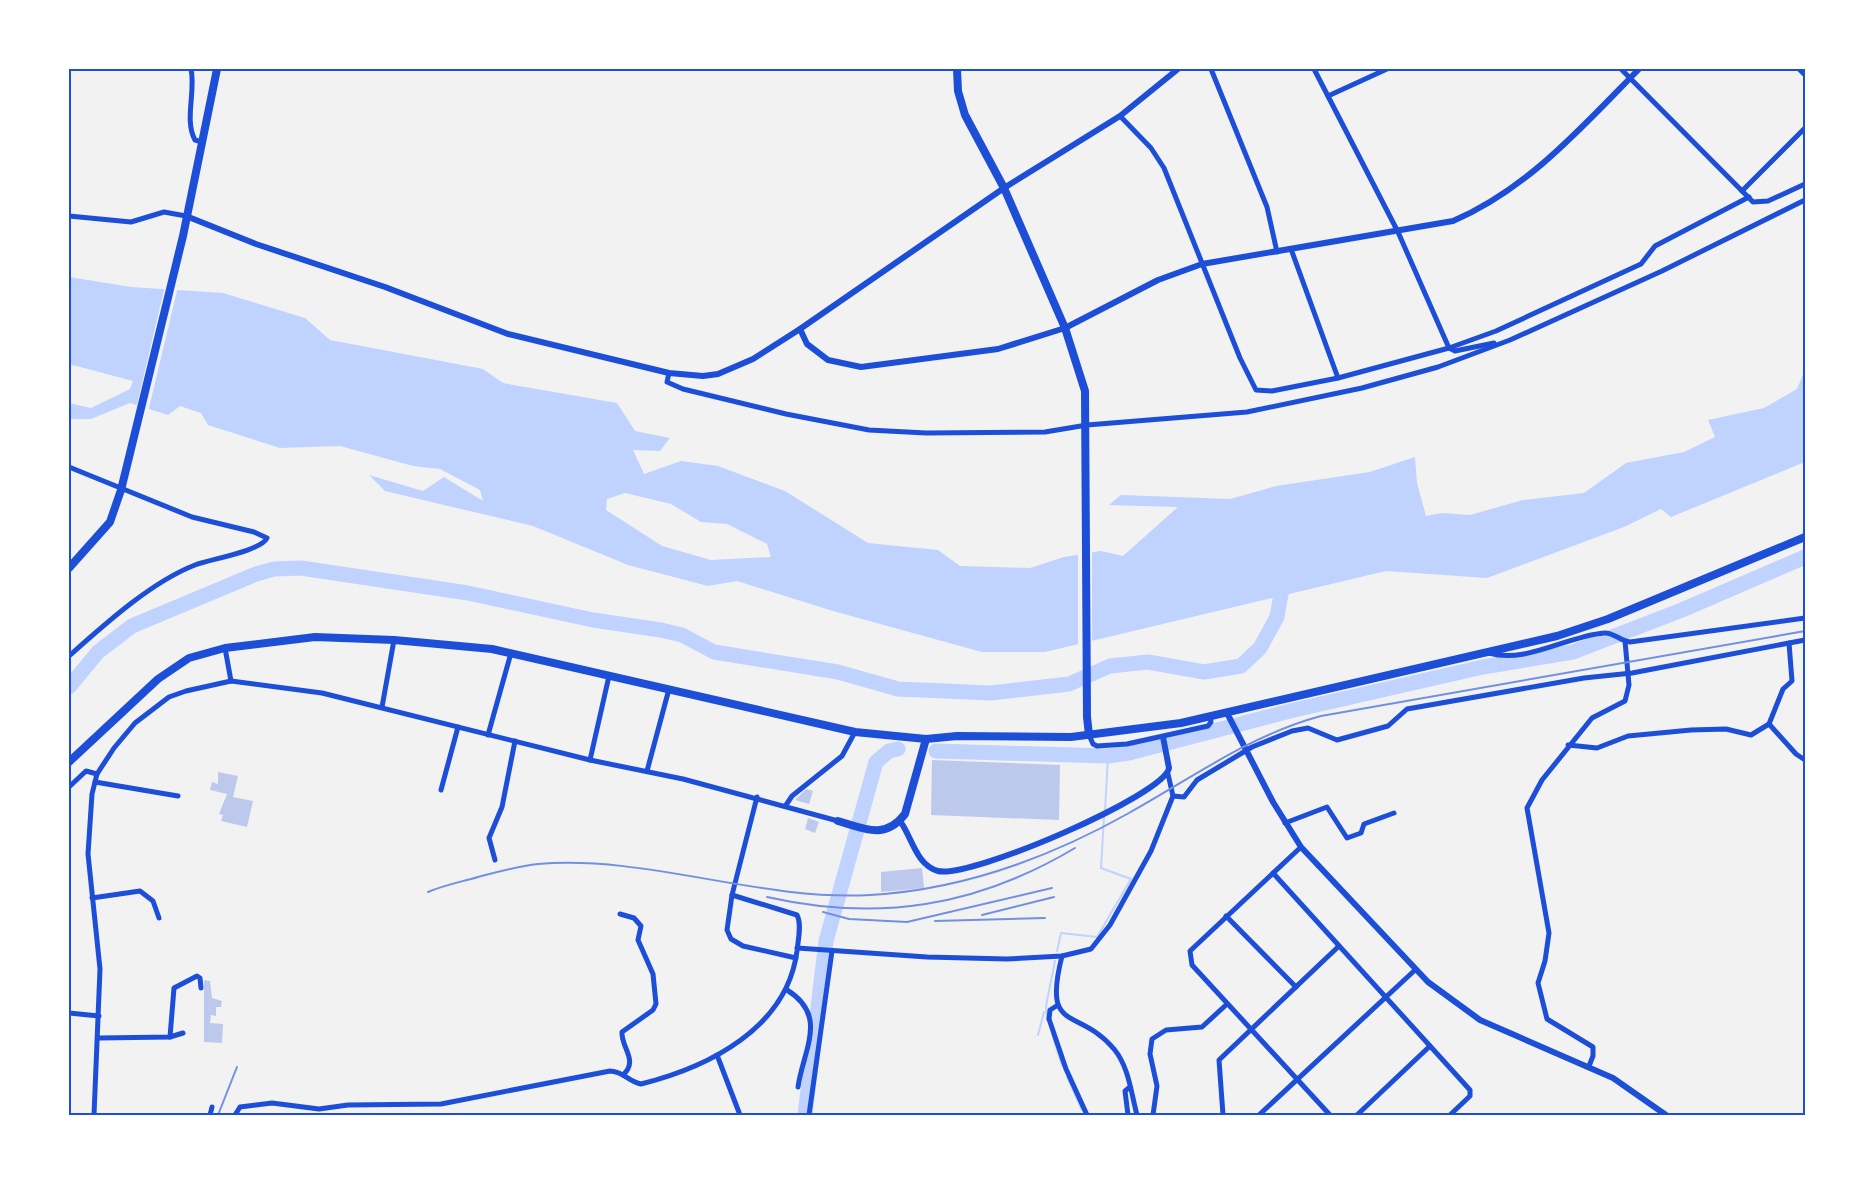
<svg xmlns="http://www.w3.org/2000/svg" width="1874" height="1184" viewBox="0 0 1874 1184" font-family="'Nunito Sans',sans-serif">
	<rect width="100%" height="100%" fill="#f2f2f2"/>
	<!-- water -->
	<path fill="#bfd3fe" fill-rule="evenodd" d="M69,277L131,287L223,293L305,318L330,340L483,369L503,383L617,403L635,431L670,438L660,451L633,450L644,474L681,461L718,466L785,491L868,543L938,550L960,566L1030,568L1064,557L1101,551L1123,556L1178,507L1109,505L1121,495L1230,499L1276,486L1370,472L1415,457L1417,483L1426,516L1442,513L1470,515L1523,500L1584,493L1626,463L1684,452L1715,437L1708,420L1764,408L1797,389L1805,370V462L1671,517L1661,509L1624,527L1487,578L1386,571L1045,652H982L833,611L737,581L708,586L628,565L533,526L385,491L369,475L423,491L444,477L483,501L480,490L440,469L413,466L340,446L280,448L208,425L201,413L180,406L168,415L130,403L91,419H69V403L91,408L130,389L133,381L69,364ZM625,493L671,504L701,522L727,524L767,544L771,557L711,560L662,546L606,510L607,499Z"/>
	<!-- pier -->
	<g fill="#f2f2f2">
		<polygon points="165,286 178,287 148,412 136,408"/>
		<polygon points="1092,549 1092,644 1078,647 1078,551"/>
	</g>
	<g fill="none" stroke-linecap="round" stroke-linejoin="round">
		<!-- stream -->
		<g stroke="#bfd3fe" stroke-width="2">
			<polyline points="1105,811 1108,756"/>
			<polyline points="1057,951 1061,933 1097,937 1131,879 1101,868 1104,817"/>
			<polyline points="1047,1020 1046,1006 1055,961"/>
			<polyline points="1052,1034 1062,1066"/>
			<polyline points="1038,1035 1044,1012"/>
			<polyline points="1067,1077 1082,1110"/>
		</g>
		<!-- river -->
		<g stroke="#bfd3fe" stroke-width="15">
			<polyline points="69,687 98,652 132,626 256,574 274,569 301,568 468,593 593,620 661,630 682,635 714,652 838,672 898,689 991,693 1069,684 1110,666 1148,662 1204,672 1241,666 1260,648 1277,617 1284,577"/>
			<polyline points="936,751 1108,756 1129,753 1290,711 1483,667 1573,652 1682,610 1805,557"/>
			<polyline points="805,1115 826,941 876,762 889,751 898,749"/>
		</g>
	</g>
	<!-- building -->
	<g fill="#bdc9ec">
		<polygon points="932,760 1060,765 1059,820 931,815"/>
		<polygon points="218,772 238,776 233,797 253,801 247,827 221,821 223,815 219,814 227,794 210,790 212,782 218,784"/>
		<polygon points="806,789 813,791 809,804 795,800"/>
		<polygon points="808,818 819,822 815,833 805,829"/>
		<polygon points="922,868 924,888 881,892 881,872"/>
		<polygon points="204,980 210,981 212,998 222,1001 221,1007 216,1007 216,1016 211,1015 210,1023 223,1024 222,1043 204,1042"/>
	</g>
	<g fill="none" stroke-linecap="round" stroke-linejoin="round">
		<!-- minor -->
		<g stroke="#1d4ed8" stroke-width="5">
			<path d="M191,69C196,91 184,120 195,140L202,142"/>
			<polyline points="1211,69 1267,207 1277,252"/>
			<polyline points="1314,69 1398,232 1449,348 1455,351 1494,343"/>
			<polyline points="1621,69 1753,202 1768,201 1805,184"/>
			<polyline points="1799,69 1805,75"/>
			<polyline points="1328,96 1387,69"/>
			<polyline points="1120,116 1151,148 1164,168 1240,358 1256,390 1272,391 1338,378 1449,348 1496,331 1641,264 1655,246 1749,197"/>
			<polyline points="1742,191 1805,128"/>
			<polyline points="69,216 131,222 164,212 186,216"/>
			<polyline points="1291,249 1338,378"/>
			<polyline points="669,373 667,382 683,389 786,414 869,430 926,433 1045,432 1087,425 1247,412 1362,388 1438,367 1510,340 1662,271 1805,200"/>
			<path d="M69,467L192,517L254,532L267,538C261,551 211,559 195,565C151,582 104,625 69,656"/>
			<polyline points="225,648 231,681"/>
			<path d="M1489,653C1526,664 1567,636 1604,633C1613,632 1621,641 1630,642L1805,618"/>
			<polyline points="382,707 394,640"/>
			<polyline points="1769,724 1796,754 1805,760"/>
			<polyline points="488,735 511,653"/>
			<polyline points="1089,735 1093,744 1097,746 1127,744 1208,726 1211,722 1210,717"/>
			<polyline points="1568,745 1597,748 1628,736 1691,730 1726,729 1751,735 1769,724 1783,689 1792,681 1789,643"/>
			<polyline points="590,760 609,676"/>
			<polyline points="647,771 669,689"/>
			<polyline points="95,782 178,796"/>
			<polyline points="69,787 86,771 97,774"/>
			<polyline points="441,790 458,727"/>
			<polyline points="1173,796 1184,797 1197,780 1252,747 1292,731 1308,728 1337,740 1388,726 1407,709 1584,678 1632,673 1805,640"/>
			<polyline points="757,797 732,895 727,930 731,939 743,946 796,958"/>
			<polyline points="786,805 792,796 842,756 855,732"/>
			<polyline points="1285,823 1327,807 1347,838 1361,833 1364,824 1394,813"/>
			<polyline points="1301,847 1190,951 1192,965 1330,1115"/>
			<polyline points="495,860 489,838 502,807 515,741"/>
			<polyline points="1273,873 1470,1090 1470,1096 1450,1115"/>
			<polyline points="92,898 140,891 153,901 159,918"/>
			<path d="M620,914L634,918L641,926L638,940L653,974L656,1004L653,1010L622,1032C621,1048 639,1060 623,1075"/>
			<polyline points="1226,916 1296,987"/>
			<polyline points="797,948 927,957 1007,959 1062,956 1091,949 1110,925 1151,851 1173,796 1168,774"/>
			<path d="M1062,956C1042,1035 1078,1006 1114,1049C1129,1067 1131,1093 1137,1115"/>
			<path d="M787,990C829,1016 803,1050 798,1087"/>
			<polyline points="1058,1005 1050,1010 1049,1019 1066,1069 1087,1115"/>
			<polyline points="69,1013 99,1016"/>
			<polyline points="170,1037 174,988 197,976 200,978 201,988"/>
			<polyline points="99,1038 170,1037 183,1033"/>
			<polyline points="717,1055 740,1115"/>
			<polyline points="1589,1066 1593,1056 1593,1047 1547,1019 1538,983 1545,961 1549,933 1527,808 1542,780 1592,718 1625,701 1629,685 1625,641"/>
			<polyline points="94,1115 100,969 88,854 92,794 97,774 114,748 135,723 169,697 186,691 231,681 322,693 590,760 683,779 838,821"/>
			<polyline points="210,1115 212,1107"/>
			<path d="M235,1115L240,1107L272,1103L319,1109L348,1105L441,1104L610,1071C623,1071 629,1082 641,1084C709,1067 787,1028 797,951C798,941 802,924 797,915L732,895"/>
			<polyline points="809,1115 832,951"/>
			<polyline points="1128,1115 1125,1091 1130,1087"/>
			<polyline points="1153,1115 1157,1086 1150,1054 1152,1039 1166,1030 1202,1027 1227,1004"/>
			<polyline points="1223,1115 1219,1060 1339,946"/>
			<polyline points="1259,1115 1415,970"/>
			<polyline points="1357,1115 1430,1046"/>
		</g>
		<!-- tertiary -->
		<g stroke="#1d4ed8" stroke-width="6">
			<polyline points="186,216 256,244 385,287 508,334 669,373 703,376 718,374 753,359 800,329 1004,188 1120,116 1178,69"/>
			<path d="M800,329L807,344L828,360L861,367L998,349L1065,328L1158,280L1202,264L1453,221C1528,189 1583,126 1639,69"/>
			<polyline points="1227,713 1273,802 1301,847 1428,982 1480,1020 1613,1078 1666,1115"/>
			<path d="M900,821C912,837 916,865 938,871C970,879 1165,795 1169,768L1163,737"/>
		</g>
		<!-- secondary -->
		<g stroke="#1d4ed8" stroke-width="8">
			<polyline points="957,69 958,91 965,115 1004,188 1065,328 1085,391 1087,717 1089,735"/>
			<polyline points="69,568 110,522 121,490 183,236 217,69"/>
			<path d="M838,821C865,829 885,840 905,814L926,739"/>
		</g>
		<!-- primary -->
		<polyline stroke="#1d4ed8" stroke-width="8" points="69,762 158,679 189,658 225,648 315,637 394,640 492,649 855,732 926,739 957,736 1071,737 1181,723 1557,636 1608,619 1805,537"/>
		<!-- rail -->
		<g stroke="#7290e2" stroke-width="2">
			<path d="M428,892C444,885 461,882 478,877C497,872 518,866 538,864C649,855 758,901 870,895C962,890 1049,858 1129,813C1192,778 1250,735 1321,716L1805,631"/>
			<path d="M767,897C878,922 976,907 1075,848"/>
			<polyline points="823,912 849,919 907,922 1052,888"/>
			<polyline points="982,915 1054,897"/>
			<polyline points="935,921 1045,918"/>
			<polyline points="218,1115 237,1067"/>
		</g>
	</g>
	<!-- border -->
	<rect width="1874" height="1184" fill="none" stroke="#ffffff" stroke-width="141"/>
	<rect x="70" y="70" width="1734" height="1044" fill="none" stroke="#1d4ed8" stroke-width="2"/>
</svg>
